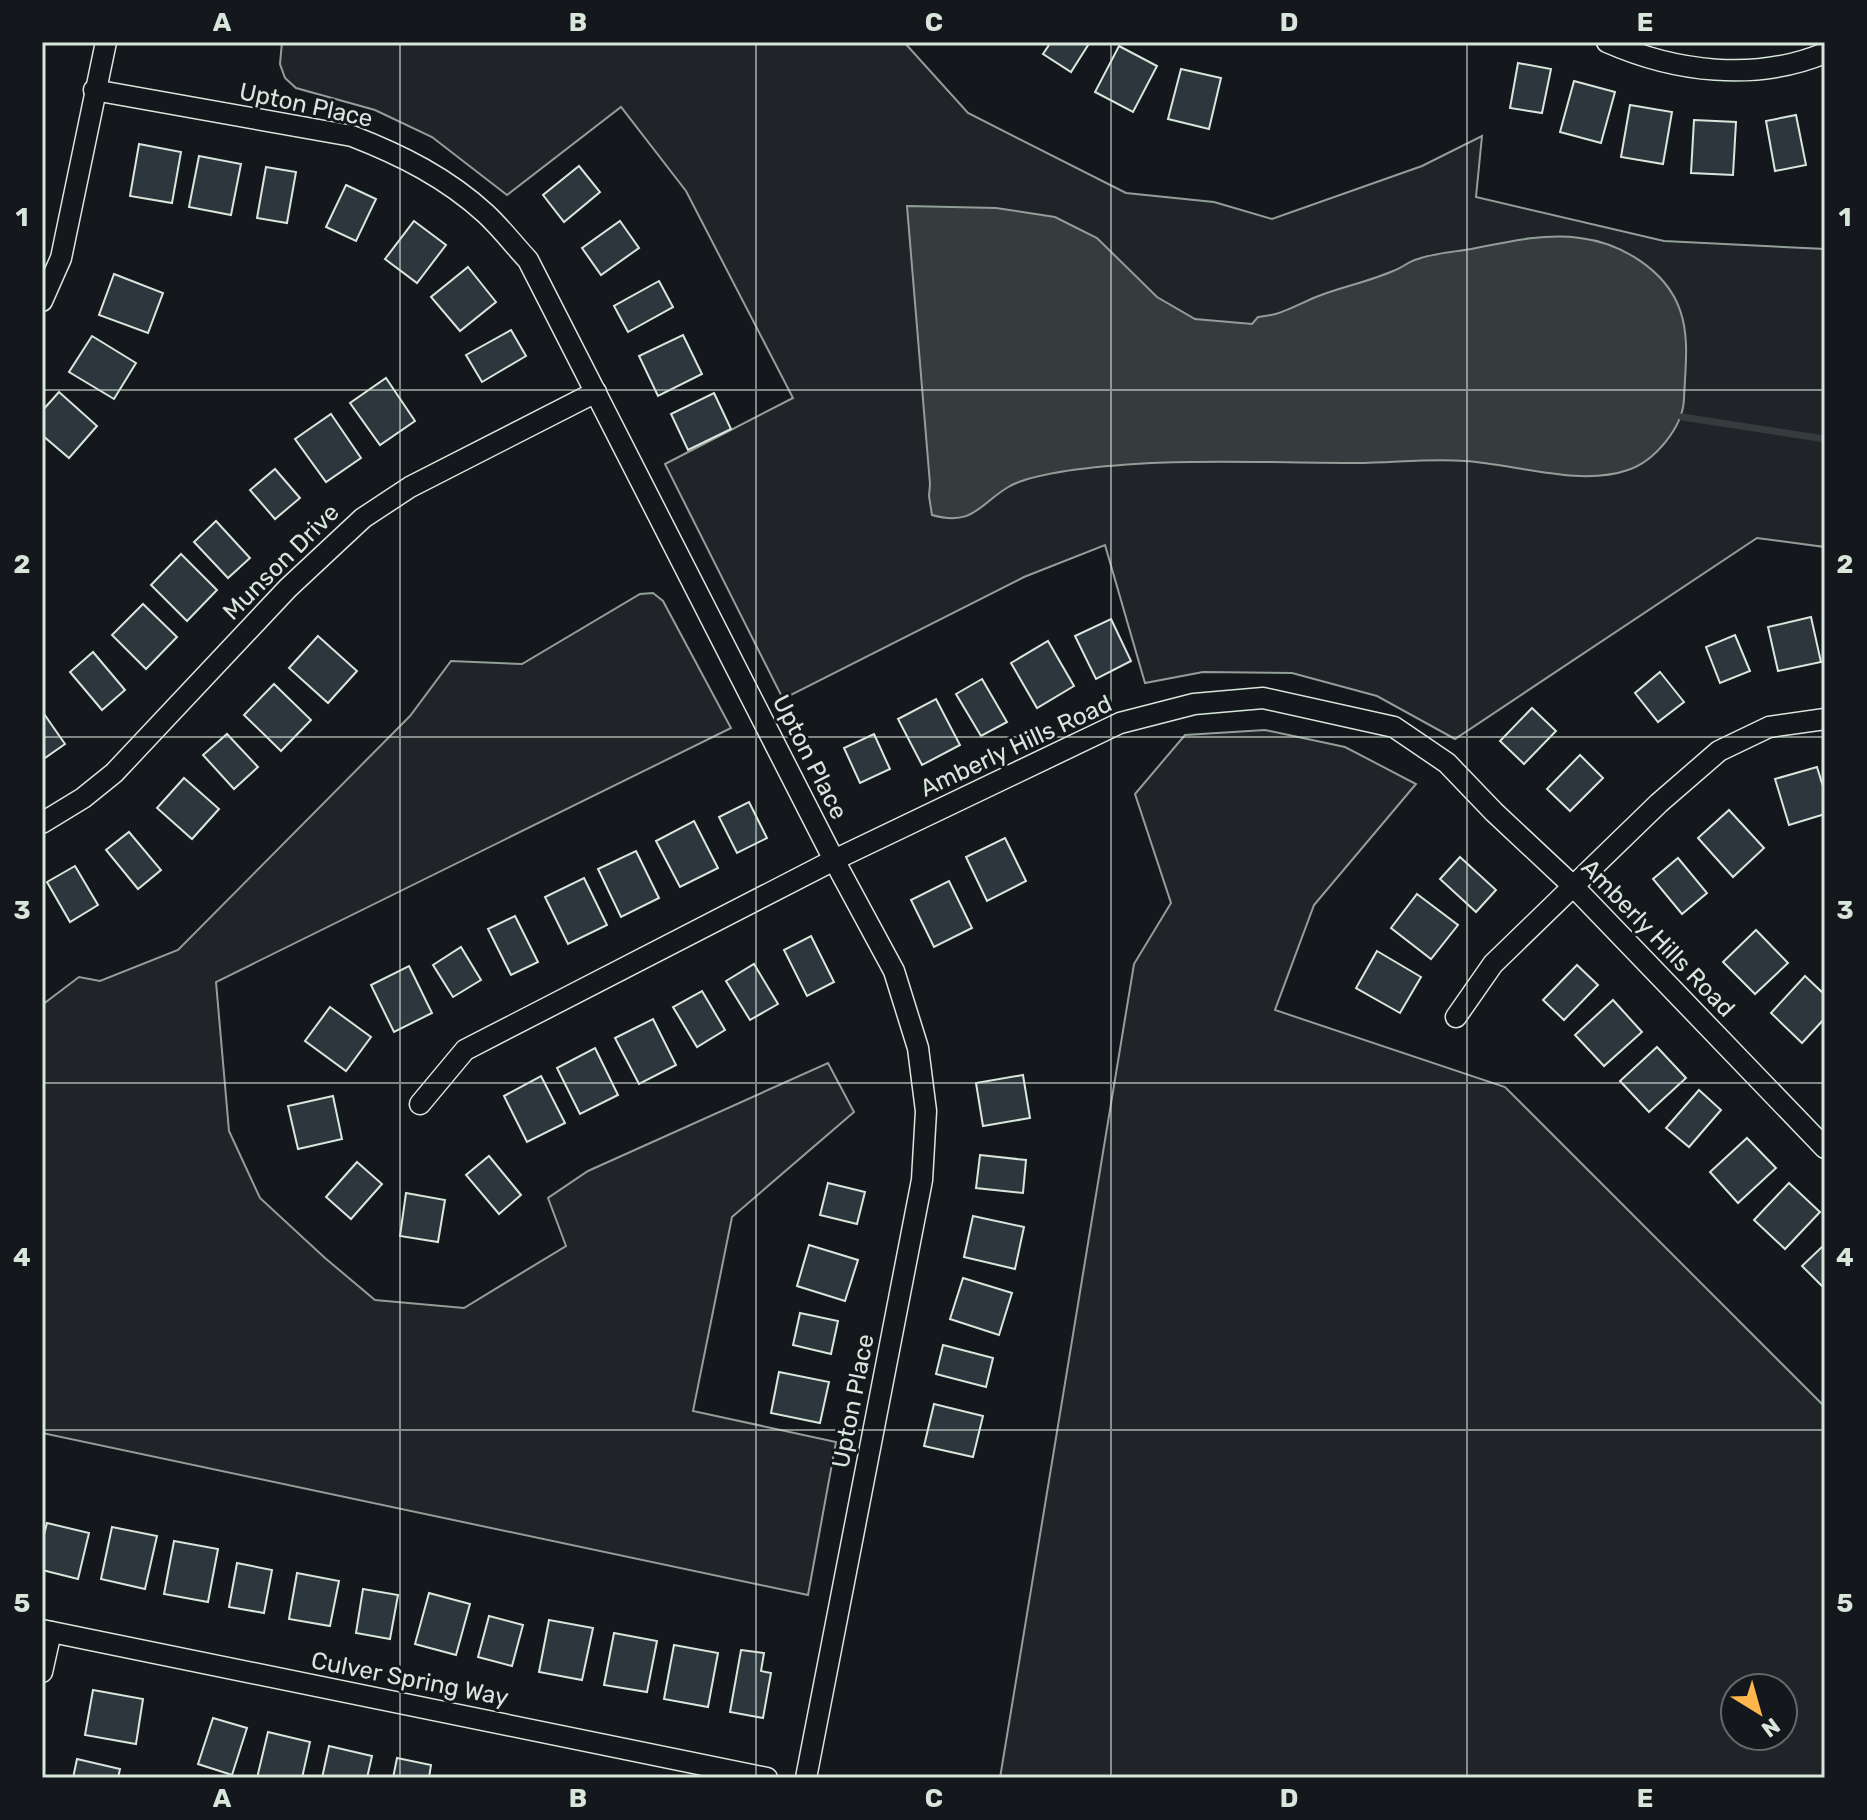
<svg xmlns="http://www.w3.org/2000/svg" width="1867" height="1820" viewBox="0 0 1867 1820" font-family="Rubik,sans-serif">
	<rect width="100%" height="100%" fill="#14181c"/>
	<!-- green -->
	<g fill="#202428" stroke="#939e99" stroke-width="2" fill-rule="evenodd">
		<polygon points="282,42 904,42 968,113 1126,193 1214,202 1272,219 1422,166 1482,136 1476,197 1664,241 1825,249 1825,547 1757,538 1455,739 1377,696 1292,673 1203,672 1145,683 1105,545 1024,577 783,699 665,464 793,398 686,191 621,107 507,195 432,137 375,110 296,88 285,78 280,64"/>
		<polygon points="653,593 663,601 731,728 216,982 229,1131 260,1198 325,1258 375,1300 464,1308 566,1246 548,1198 588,1171 828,1063 854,1112 732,1217 693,1411 836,1442 808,1595 42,1433 42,1005 79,977 100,981 178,950 410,716 451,661 522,664 640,594"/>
		<path d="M1265,730L1345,747L1416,784L1314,905L1275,1010L1505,1087L1825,1407V1778H1000L1134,964L1171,903L1135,794L1185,735ZM1735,1688H1783V1736H1735Z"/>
	</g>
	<!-- water -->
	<path fill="#363b3e" stroke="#939e99" stroke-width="2" d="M907,206L996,208L1055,217L1097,238L1157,297L1195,319L1252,324L1258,317C1282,315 1294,306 1316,297C1341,287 1368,282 1393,271C1402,268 1409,261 1418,259C1434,253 1454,252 1471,249C1506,242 1544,233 1580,238C1621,243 1666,270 1680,310C1690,338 1685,370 1684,399C1683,427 1655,461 1628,470C1579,487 1515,464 1465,461C1429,458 1393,463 1356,463C1288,463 1219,460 1151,463C1115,465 1040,470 1010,486C980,503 974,527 932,515L929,496L930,484Z"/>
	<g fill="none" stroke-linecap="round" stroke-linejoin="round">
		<!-- stream -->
		<polyline stroke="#363b3e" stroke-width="7" points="1682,417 1825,439"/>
	</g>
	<!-- building -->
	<g fill="#2c363c" stroke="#d8e6dc" stroke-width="2">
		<polygon points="1051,42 1090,42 1071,72 1043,54"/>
		<polygon points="1119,46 1157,66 1133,112 1095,92"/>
		<polygon points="1518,63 1551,69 1542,113 1510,108"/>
		<polygon points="1181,69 1221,78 1209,129 1168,119"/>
		<polygon points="1574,81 1615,92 1601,143 1560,132"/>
		<polygon points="1630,105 1672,112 1663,164 1621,157"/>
		<polygon points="1796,115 1806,165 1775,171 1766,121"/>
		<polygon points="1694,120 1736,122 1733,175 1691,173"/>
		<polygon points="139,144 181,152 172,203 130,196"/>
		<polygon points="199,156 241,164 231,215 189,207"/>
		<polygon points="579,166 600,192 564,222 543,195"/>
		<polygon points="266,167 296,172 287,223 257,218"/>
		<polygon points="346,185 376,199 356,241 326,227"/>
		<polygon points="414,221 446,245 417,283 385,259"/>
		<polygon points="620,221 639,248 601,275 582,248"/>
		<polygon points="468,267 496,302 460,331 431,297"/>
		<polygon points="114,274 163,293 148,333 99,315"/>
		<polygon points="659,281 673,307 628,332 614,306"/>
		<polygon points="511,330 526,356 482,382 466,355"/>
		<polygon points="683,335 702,374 658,396 639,356"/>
		<polygon points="92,336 136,363 114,399 69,372"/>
		<polygon points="386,378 415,421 380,445 350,403"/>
		<polygon points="59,392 97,426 69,458 42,435 42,411"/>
		<polygon points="714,393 731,429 688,450 671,414"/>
		<polygon points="331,414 361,458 326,482 295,439"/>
		<polygon points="275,469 300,498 275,519 250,490"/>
		<polygon points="216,521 250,558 228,578 194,542"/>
		<polygon points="181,554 217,590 187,621 151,585"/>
		<polygon points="143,604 177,637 146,669 112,635"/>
		<polygon points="1811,617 1821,662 1778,671 1768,627"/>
		<polygon points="1111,619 1131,661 1096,679 1075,636"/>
		<polygon points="1735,635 1750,671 1720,683 1706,647"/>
		<polygon points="318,636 357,671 328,703 289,668"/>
		<polygon points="1048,641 1074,686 1037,708 1011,663"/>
		<polygon points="93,652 125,690 102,710 70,672"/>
		<polygon points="1660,672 1684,702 1658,722 1635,693"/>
		<polygon points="982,679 1007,722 981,736 956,694"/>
		<polygon points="274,684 311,720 281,751 244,715"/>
		<polygon points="936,699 960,745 922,765 898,719"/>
		<polygon points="1532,708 1556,731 1524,764 1500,741"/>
		<polygon points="42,711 65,744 42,760"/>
		<polygon points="227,734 258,767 234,789 203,755"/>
		<polygon points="874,734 890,769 860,783 844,748"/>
		<polygon points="1580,755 1603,778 1570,811 1547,789"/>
		<polygon points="1817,767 1825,793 1825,814 1789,825 1775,779"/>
		<polygon points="184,778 219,809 192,839 157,808"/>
		<polygon points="749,802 767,838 737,853 719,817"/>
		<polygon points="1729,810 1764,848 1733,877 1698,838"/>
		<polygon points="694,821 718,868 680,887 656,841"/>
		<polygon points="129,832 161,870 138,889 106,850"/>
		<polygon points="1005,838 1026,881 987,901 966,857"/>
		<polygon points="636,851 659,898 621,917 598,869"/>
		<polygon points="1460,857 1496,890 1476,912 1440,879"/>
		<polygon points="1678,858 1707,893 1682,914 1653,879"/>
		<polygon points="75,866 98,905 70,922 47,882"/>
		<polygon points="584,878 607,925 568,944 545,897"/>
		<polygon points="949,881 972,928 934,947 911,900"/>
		<polygon points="1417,894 1458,925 1431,959 1391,928"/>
		<polygon points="515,916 538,962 511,975 488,929"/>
		<polygon points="1756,930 1788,963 1755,994 1723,962"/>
		<polygon points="811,936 834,982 807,996 784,950"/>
		<polygon points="461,947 481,980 453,997 433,965"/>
		<polygon points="1377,951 1421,977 1400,1013 1356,988"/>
		<polygon points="754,964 778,1004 750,1020 726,981"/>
		<polygon points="1577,965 1598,985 1564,1020 1543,1000"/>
		<polygon points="409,966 432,1013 394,1032 371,985"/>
		<polygon points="1805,976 1825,995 1825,1018 1802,1043 1771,1013"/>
		<polygon points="702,991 725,1030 697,1047 673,1007"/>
		<polygon points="1613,1000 1642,1032 1604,1066 1575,1035"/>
		<polygon points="330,1007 371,1037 346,1071 305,1041"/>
		<polygon points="653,1019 676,1065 639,1084 615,1038"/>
		<polygon points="1657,1047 1686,1078 1649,1112 1620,1081"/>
		<polygon points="595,1048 618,1095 580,1114 557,1068"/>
		<polygon points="1023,1075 1030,1118 983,1126 976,1083"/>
		<polygon points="541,1076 565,1123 527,1142 504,1096"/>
		<polygon points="1699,1090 1721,1110 1689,1147 1666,1128"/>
		<polygon points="333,1096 342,1139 298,1149 288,1106"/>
		<polygon points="1747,1138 1776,1168 1738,1203 1710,1172"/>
		<polygon points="980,1155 1026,1160 1023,1193 976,1188"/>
		<polygon points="489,1156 521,1195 499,1214 466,1175"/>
		<polygon points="357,1162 382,1184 351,1219 326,1197"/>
		<polygon points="828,1183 865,1192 857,1224 820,1215"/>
		<polygon points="1789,1183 1820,1212 1785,1249 1754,1220"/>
		<polygon points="406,1193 445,1200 438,1242 400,1236"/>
		<polygon points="973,1216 1024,1227 1015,1269 964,1257"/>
		<polygon points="1825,1244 1825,1289 1802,1266"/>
		<polygon points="809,1245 858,1260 845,1301 797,1286"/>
		<polygon points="963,1278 1012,1293 999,1335 950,1319"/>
		<polygon points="800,1313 838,1321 831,1354 793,1345"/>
		<polygon points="943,1345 993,1358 986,1387 936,1374"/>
		<polygon points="779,1372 829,1382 820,1423 771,1413"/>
		<polygon points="934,1404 983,1416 973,1457 924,1446"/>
		<polygon points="47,1523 89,1533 78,1579 42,1570 42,1542"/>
		<polygon points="112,1527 157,1536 145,1589 101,1579"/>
		<polygon points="174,1541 218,1549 208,1602 164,1594"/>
		<polygon points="237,1563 272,1570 264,1613 229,1607"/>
		<polygon points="297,1573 339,1581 330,1626 289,1619"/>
		<polygon points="363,1589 398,1595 390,1639 356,1633"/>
		<polygon points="429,1593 470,1604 456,1655 415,1644"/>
		<polygon points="489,1616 523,1625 512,1666 478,1657"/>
		<polygon points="549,1620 593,1628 582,1680 539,1672"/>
		<polygon points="614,1633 657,1641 647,1692 604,1685"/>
		<polygon points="674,1645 718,1653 708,1707 664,1699"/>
		<polygon points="741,1650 764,1653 761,1671 771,1673 763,1718 730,1712"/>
		<polygon points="93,1690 143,1699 136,1744 85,1735"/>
		<polygon points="213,1718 247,1728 232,1775 198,1764"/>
		<polygon points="268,1732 310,1742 302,1778 257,1778"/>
		<polygon points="329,1746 372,1756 367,1778 322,1778"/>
		<polygon points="397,1758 431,1765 429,1778 393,1778"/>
		<polygon points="77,1759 120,1769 118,1778 73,1778"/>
	</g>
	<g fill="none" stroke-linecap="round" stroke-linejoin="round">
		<!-- minor casing -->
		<g stroke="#d8e6dc" stroke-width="23">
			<g id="minor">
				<path d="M1607,42C1675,72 1755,82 1825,53"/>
				<path d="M94,90L352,136C401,155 447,178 486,214C501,228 514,245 528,260L834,860L894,971L918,1048L926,1111L922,1180L806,1778"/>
				<polyline points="42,301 61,258 106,42"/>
				<polyline points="42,823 83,798 114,773 288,588 363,518 410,487 596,392"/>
				<polyline points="1456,1017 1493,964 1659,803 1719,751 1769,727 1825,719"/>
				<polyline points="420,1104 465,1050 834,860 1120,723 1194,704 1263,698 1394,727 1447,763 1494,812 1573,886 1825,1148"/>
				<polyline points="42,1630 767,1778"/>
				<polyline points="42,1672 51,1632"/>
			</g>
		</g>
		<!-- minor -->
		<use href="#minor" stroke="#14181c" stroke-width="20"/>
	</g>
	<!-- grid -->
	<path fill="none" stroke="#d8e6dc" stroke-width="2" stroke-opacity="0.55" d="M400,42V1778M756,42V1778M1111,42V1778M1467,42V1778M42,390H1825M42,737H1825M42,1083H1825M42,1430H1825"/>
	<g text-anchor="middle" stroke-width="6" stroke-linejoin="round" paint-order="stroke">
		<!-- street labels -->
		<g font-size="24" fill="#d8e6dc" stroke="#14181c">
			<text transform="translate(306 105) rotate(12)" y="8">Upton Place</text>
			<text transform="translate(281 562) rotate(-45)" y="8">Munson Drive</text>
			<text transform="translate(1016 746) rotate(-25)" y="8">Amberly Hills Road</text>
			<text transform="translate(810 757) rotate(63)" y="8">Upton Place</text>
			<text transform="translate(1658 938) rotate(46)" y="8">Amberly Hills Road</text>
			<text transform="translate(853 1401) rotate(-79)" y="8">Upton Place</text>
			<text transform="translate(410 1679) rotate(11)" y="8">Culver Spring Way</text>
		</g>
	</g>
	<!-- border -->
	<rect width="1867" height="1820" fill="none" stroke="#14181c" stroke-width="88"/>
	<!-- north arrow -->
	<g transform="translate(1759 1712) rotate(143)"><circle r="38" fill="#14181c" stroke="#626a69" stroke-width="2"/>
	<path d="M0-6L14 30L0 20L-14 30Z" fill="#ffb74d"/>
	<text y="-12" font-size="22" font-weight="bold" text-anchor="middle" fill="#d8e6dc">N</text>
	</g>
	<rect x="44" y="44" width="1779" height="1732" fill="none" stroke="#d8e6dc" stroke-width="3"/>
	<g font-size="26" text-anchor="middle" font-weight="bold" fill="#d8e6dc">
		<text x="222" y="31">A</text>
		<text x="578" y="31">B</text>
		<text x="934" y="31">C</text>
		<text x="1289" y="31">D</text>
		<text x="1645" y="31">E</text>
		<text x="22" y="226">1</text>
		<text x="1845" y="226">1</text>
		<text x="22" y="573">2</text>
		<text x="1845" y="573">2</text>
		<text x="22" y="919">3</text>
		<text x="1845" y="919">3</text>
		<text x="22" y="1266">4</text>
		<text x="1845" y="1266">4</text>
		<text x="22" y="1612">5</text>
		<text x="1845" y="1612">5</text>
		<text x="222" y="1807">A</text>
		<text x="578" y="1807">B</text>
		<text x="934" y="1807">C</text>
		<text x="1289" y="1807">D</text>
		<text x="1645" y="1807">E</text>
	</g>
</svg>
